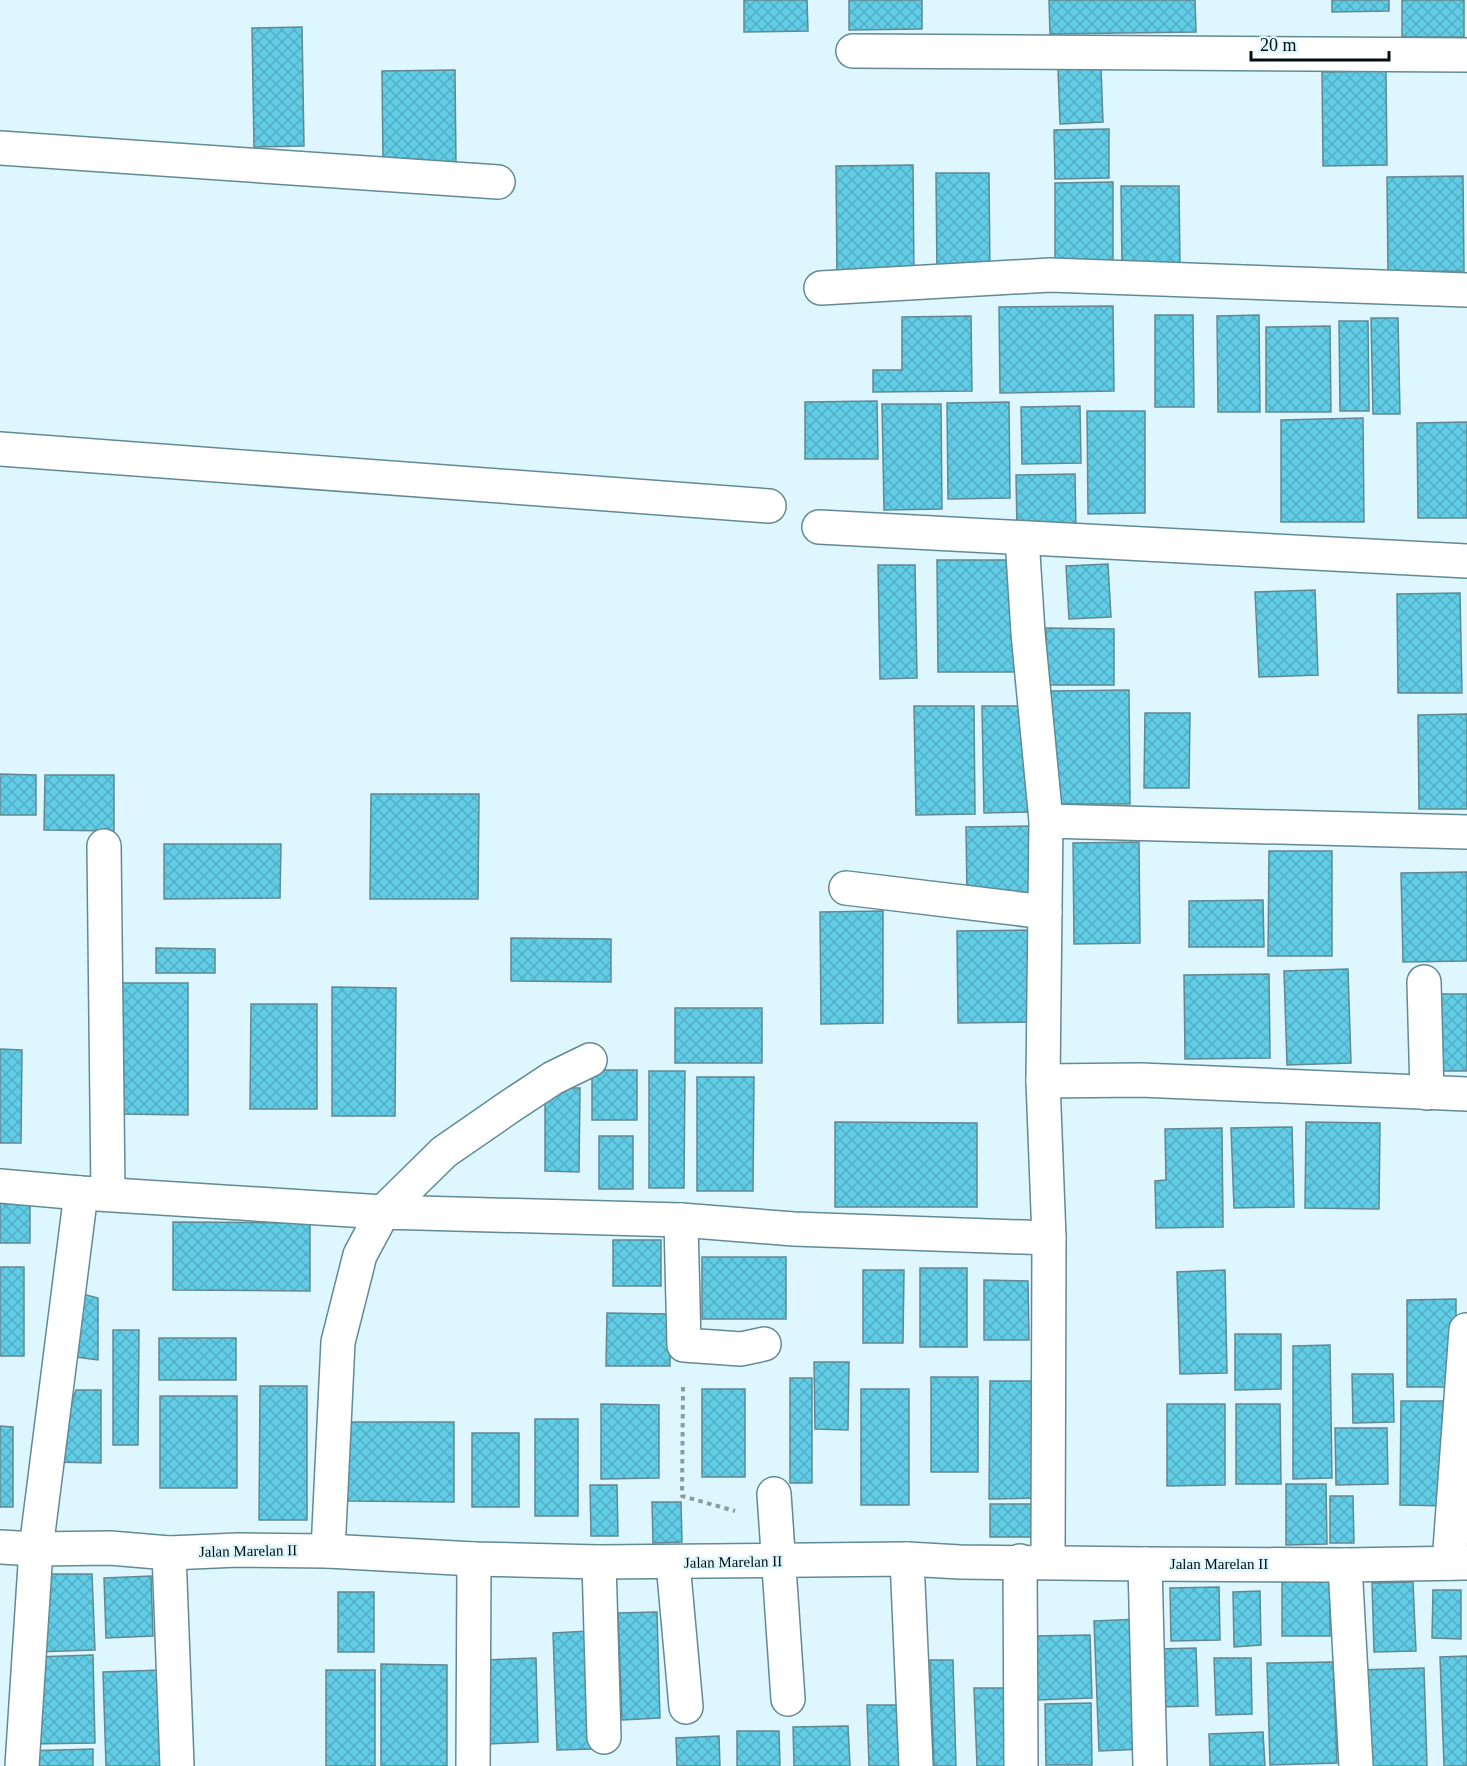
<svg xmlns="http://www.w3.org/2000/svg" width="1467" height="1766" viewBox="0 0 1467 1766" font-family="Georgia,serif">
	<defs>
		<pattern id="building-cross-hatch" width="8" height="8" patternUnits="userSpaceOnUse" patternTransform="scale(1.5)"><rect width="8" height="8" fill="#61cce6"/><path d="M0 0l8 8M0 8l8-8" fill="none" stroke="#53aec4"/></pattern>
	</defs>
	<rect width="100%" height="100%" fill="#def7fe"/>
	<!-- building -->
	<g fill="url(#building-cross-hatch)" stroke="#618993" stroke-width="1.5">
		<polygon points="744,0 807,0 808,31 744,32"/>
		<polygon points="849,0 922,0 922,29 849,30"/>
		<polygon points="1049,0 1195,0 1196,32 1050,34"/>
		<polygon points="1332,0 1389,0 1389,11 1332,12"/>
		<rect x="1402" y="0" width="62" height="37"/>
		<polygon points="302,27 304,146 254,147 252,28"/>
		<polygon points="1101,68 1103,122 1060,124 1058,69"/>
		<polygon points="455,70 456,165 383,165 382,71"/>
		<polygon points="1386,71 1387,165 1323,166 1322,72"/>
		<polygon points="1109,129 1109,178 1055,179 1054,130"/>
		<polygon points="913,165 914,278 837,280 836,166"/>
		<polygon points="936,173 989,173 990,278 937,278"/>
		<polygon points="1463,176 1464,271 1388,272 1387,177"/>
		<polygon points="1113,182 1113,266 1055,266 1055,183"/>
		<polygon points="1121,186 1179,186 1180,265 1122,266"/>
		<polygon points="1113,306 1114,391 1000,393 999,307"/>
		<polygon points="1155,315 1193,315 1194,407 1155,407"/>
		<polygon points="1259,315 1260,412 1218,412 1217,316"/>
		<polygon points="971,316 972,391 873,392 873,370 902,370 902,317"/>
		<polygon points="1371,318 1398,318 1400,414 1373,414"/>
		<polygon points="1339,321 1368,321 1369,411 1340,411"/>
		<polygon points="1330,326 1331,412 1266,412 1266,327"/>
		<polygon points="877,401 878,459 805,459 805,402"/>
		<polygon points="1009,402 1010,498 948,499 947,403"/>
		<polygon points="882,404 941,404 942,509 884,510"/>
		<polygon points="1080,406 1081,463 1022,464 1021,407"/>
		<polygon points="1087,411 1145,411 1145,513 1088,514"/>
		<polygon points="1363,418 1364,522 1281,522 1281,420"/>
		<polygon points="1467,422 1467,518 1418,518 1417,423"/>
		<polygon points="1075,474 1076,531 1017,532 1016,475"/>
		<polygon points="937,560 1017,560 1017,672 938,672"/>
		<polygon points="1108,564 1111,617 1069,619 1066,566"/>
		<polygon points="878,565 915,565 917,678 880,679"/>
		<polygon points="1315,590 1318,675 1259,677 1255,592"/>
		<polygon points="1460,593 1462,693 1398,693 1397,594"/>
		<polygon points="1046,628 1114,629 1114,685 1046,685"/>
		<polygon points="1129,690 1130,804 1052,804 1051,691"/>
		<polygon points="914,706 974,706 975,814 916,815"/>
		<polygon points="982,706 1032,706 1034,812 984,813"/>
		<polygon points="1145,713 1190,713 1189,788 1144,788"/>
		<polygon points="1467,714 1467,809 1419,809 1418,715"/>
		<polygon points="0,774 36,775 36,815 0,815"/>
		<polygon points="45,775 114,775 114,831 44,830"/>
		<polygon points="371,794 479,794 478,899 370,899"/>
		<polygon points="1042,826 1043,896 967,897 966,827"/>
		<polygon points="1139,842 1140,943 1074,944 1073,843"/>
		<polygon points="164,844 281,844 280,898 164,899"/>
		<polygon points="1269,851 1332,851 1332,956 1268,956"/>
		<polygon points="1467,872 1467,961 1403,962 1401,873"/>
		<polygon points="1263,900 1264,947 1189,947 1189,901"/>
		<polygon points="883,911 883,1023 821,1024 820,912"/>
		<polygon points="1036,930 1037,1022 958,1023 957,931"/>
		<polygon points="511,938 611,939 611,982 511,981"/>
		<polygon points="156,948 215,949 215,973 156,973"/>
		<polygon points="1348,969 1351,1063 1287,1065 1284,971"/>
		<polygon points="1269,974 1270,1058 1185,1059 1184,975"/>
		<polygon points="121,983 188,983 188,1115 121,1114"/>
		<polygon points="332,987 396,988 395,1116 332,1116"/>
		<polygon points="1441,994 1467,994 1467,1071 1440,1071"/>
		<polygon points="251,1004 317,1004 317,1109 250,1109"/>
		<rect x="675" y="1008" width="87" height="55"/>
		<polygon points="0,1049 22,1050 21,1143 0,1143"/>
		<rect x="592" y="1070" width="45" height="50"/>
		<polygon points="649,1071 685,1071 684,1188 649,1188"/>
		<polygon points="697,1077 754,1077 753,1191 697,1191"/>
		<polygon points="545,1088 580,1088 579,1172 545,1171"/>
		<polygon points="835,1122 977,1123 977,1207 835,1207"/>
		<polygon points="1306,1122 1380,1123 1379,1209 1305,1208"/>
		<polygon points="1292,1127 1294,1207 1234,1208 1231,1128"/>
		<polygon points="1222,1128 1223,1227 1156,1228 1155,1181 1166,1180 1165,1129"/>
		<rect x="599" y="1136" width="34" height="53"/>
		<rect x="0" y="1201" width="30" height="42"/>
		<polygon points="173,1222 310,1223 310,1291 173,1290"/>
		<rect x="613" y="1240" width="48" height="46"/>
		<rect x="702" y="1257" width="84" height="62"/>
		<rect x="0" y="1267" width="24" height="89"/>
		<rect x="920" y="1268" width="47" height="79"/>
		<polygon points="863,1270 904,1270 903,1343 863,1343"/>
		<polygon points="1225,1270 1227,1373 1180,1374 1177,1272"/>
		<polygon points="984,1280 1028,1281 1029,1340 984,1340"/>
		<polygon points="75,1292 98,1298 98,1360 76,1357"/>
		<polygon points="1456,1299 1456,1387 1407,1387 1407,1300"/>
		<polygon points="607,1313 670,1314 670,1366 606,1366"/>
		<polygon points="113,1330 139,1330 138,1445 113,1445"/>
		<polygon points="1235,1334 1281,1334 1281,1389 1235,1390"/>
		<rect x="159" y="1338" width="77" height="42"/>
		<polygon points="1330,1345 1332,1478 1293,1479 1293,1346"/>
		<polygon points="814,1362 849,1362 848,1430 815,1429"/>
		<polygon points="1352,1374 1393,1374 1394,1422 1353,1423"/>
		<rect x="931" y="1377" width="47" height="95"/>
		<rect x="790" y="1378" width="22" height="105"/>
		<polygon points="990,1381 1044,1381 1044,1498 989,1499"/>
		<polygon points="260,1386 307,1386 307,1520 259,1520"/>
		<rect x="702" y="1389" width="43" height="88"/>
		<rect x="861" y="1389" width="48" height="116"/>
		<polygon points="76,1390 101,1390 101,1463 51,1462"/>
		<rect x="160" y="1396" width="77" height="92"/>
		<polygon points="1401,1401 1451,1401 1450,1506 1400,1505"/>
		<polygon points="601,1404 659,1405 659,1478 601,1479"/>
		<polygon points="1167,1404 1225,1404 1225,1485 1167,1486"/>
		<polygon points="1236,1404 1280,1404 1281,1484 1236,1484"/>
		<rect x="535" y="1419" width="43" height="97"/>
		<polygon points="347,1422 454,1422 454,1502 347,1501"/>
		<polygon points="0,1426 13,1427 13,1507 0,1507"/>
		<polygon points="1335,1428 1387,1428 1388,1484 1336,1485"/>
		<rect x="472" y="1433" width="47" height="74"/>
		<polygon points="1286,1484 1326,1484 1327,1544 1286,1545"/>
		<polygon points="590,1485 617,1485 618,1536 591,1536"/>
		<polygon points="1330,1496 1353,1496 1354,1543 1330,1543"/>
		<polygon points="652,1502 681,1502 682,1542 653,1543"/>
		<polygon points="990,1504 1045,1504 1044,1537 990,1537"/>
		<polygon points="46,1574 92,1574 95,1650 33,1652"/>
		<polygon points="151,1576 153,1636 106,1638 104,1578"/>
		<rect x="1282" y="1580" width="48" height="56"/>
		<polygon points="1413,1582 1416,1651 1374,1652 1372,1583"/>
		<polygon points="1219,1587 1220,1640 1171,1641 1170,1588"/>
		<polygon points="1433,1590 1461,1590 1461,1639 1432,1638"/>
		<polygon points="1260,1591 1261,1645 1234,1647 1233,1592"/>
		<rect x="338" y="1592" width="36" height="60"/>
		<polygon points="657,1612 660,1718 622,1720 618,1613"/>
		<polygon points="1141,1619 1145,1749 1099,1751 1094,1621"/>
		<polygon points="589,1631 593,1749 557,1750 553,1633"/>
		<polygon points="1090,1635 1092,1698 1037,1700 1035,1636"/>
		<polygon points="1196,1648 1198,1706 1158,1707 1156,1649"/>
		<polygon points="93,1655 95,1743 27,1744 34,1657"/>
		<polygon points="1467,1656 1467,1766 1444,1766 1440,1657"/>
		<polygon points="536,1658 538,1742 488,1744 485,1660"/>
		<polygon points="1214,1658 1251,1658 1252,1714 1216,1715"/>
		<polygon points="930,1660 953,1660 956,1766 934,1766"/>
		<polygon points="1333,1662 1337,1763 1270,1765 1267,1663"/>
		<polygon points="381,1664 447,1665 447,1766 381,1766"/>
		<polygon points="1424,1668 1427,1766 1362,1766 1359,1670"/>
		<polygon points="161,1670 165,1766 106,1766 103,1672"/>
		<rect x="326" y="1670" width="49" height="96"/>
		<polygon points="974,1688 1011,1688 1014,1766 977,1766"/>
		<polygon points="1091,1703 1092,1765 1046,1765 1045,1704"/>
		<polygon points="867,1705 904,1705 906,1766 869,1766"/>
		<polygon points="848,1726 850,1766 794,1766 793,1727"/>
		<polygon points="737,1731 779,1731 780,1766 737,1766"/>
		<polygon points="1263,1732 1265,1766 1210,1766 1209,1734"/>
		<polygon points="719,1736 720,1766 677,1766 676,1738"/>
		<polygon points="93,1749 93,1766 23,1766 23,1751"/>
	</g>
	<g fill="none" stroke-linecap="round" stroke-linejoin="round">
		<!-- minor casing -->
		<g stroke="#628a95" stroke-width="36">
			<g id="minor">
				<polyline points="853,51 1467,55"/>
				<polyline points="0,148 498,182"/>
				<polyline points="821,288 1050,275 1467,290"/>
				<polyline points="0,449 769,506"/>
				<polyline points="819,527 1467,561"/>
				<polyline points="1022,538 1028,633 1046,821 1043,1081 1049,1238 1048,1562"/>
				<polyline points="1046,821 1467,832"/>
				<polyline points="104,846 108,1194"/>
				<polyline points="846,888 1045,912"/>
				<polyline points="1424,982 1427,1093"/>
				<polyline points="1043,1081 1141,1080 1467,1094"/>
				<polyline points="0,1186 81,1193 383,1212 444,1152 509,1107 553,1078 590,1060"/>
				<polyline points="681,1220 684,1345 741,1349 764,1344"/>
				<polyline points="774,1494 788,1699"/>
				<polyline points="0,1547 36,1549 110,1548 169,1553 238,1550 328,1551 474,1559 599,1562 907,1559 960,1562 1145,1564 1345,1565 1467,1563"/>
				<polyline points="328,1551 338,1342 360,1255 383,1212 681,1220 794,1229 1049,1238"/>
				<polyline points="169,1553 177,1766"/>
				<polyline points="907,1559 916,1766"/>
				<polyline points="1020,1561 1021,1766"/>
				<polyline points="599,1562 604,1737"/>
				<polyline points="673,1563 686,1707"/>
				<polyline points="1449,1563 1466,1330"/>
				<polyline points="1145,1564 1150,1766"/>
				<polyline points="1345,1565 1356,1766"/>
				<polyline points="22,1766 36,1549 81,1193"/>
				<polyline points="473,1766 474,1559"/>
			</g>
		</g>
		<!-- path -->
		<polyline stroke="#899da3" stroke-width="4" stroke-dasharray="4.5 4.5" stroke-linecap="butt" points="683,1387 682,1496 735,1511"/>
		<!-- minor -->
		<use href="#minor" stroke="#fff" stroke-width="33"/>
	</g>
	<g text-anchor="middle" stroke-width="4.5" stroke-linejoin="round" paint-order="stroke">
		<!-- street labels -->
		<g font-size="15" fill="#020e12" stroke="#def7fe">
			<text transform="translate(248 1551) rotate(-1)" y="5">Jalan Marelan II</text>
			<text transform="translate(733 1562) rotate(-1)" y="5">Jalan Marelan II</text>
			<text x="1219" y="1569">Jalan Marelan II</text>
		</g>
	</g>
	<!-- scale -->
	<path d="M1251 51v9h138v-9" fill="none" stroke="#020e12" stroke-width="3"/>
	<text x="1260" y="51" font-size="18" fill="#020e12" stroke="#def7fe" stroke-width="4.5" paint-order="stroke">20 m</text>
</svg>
